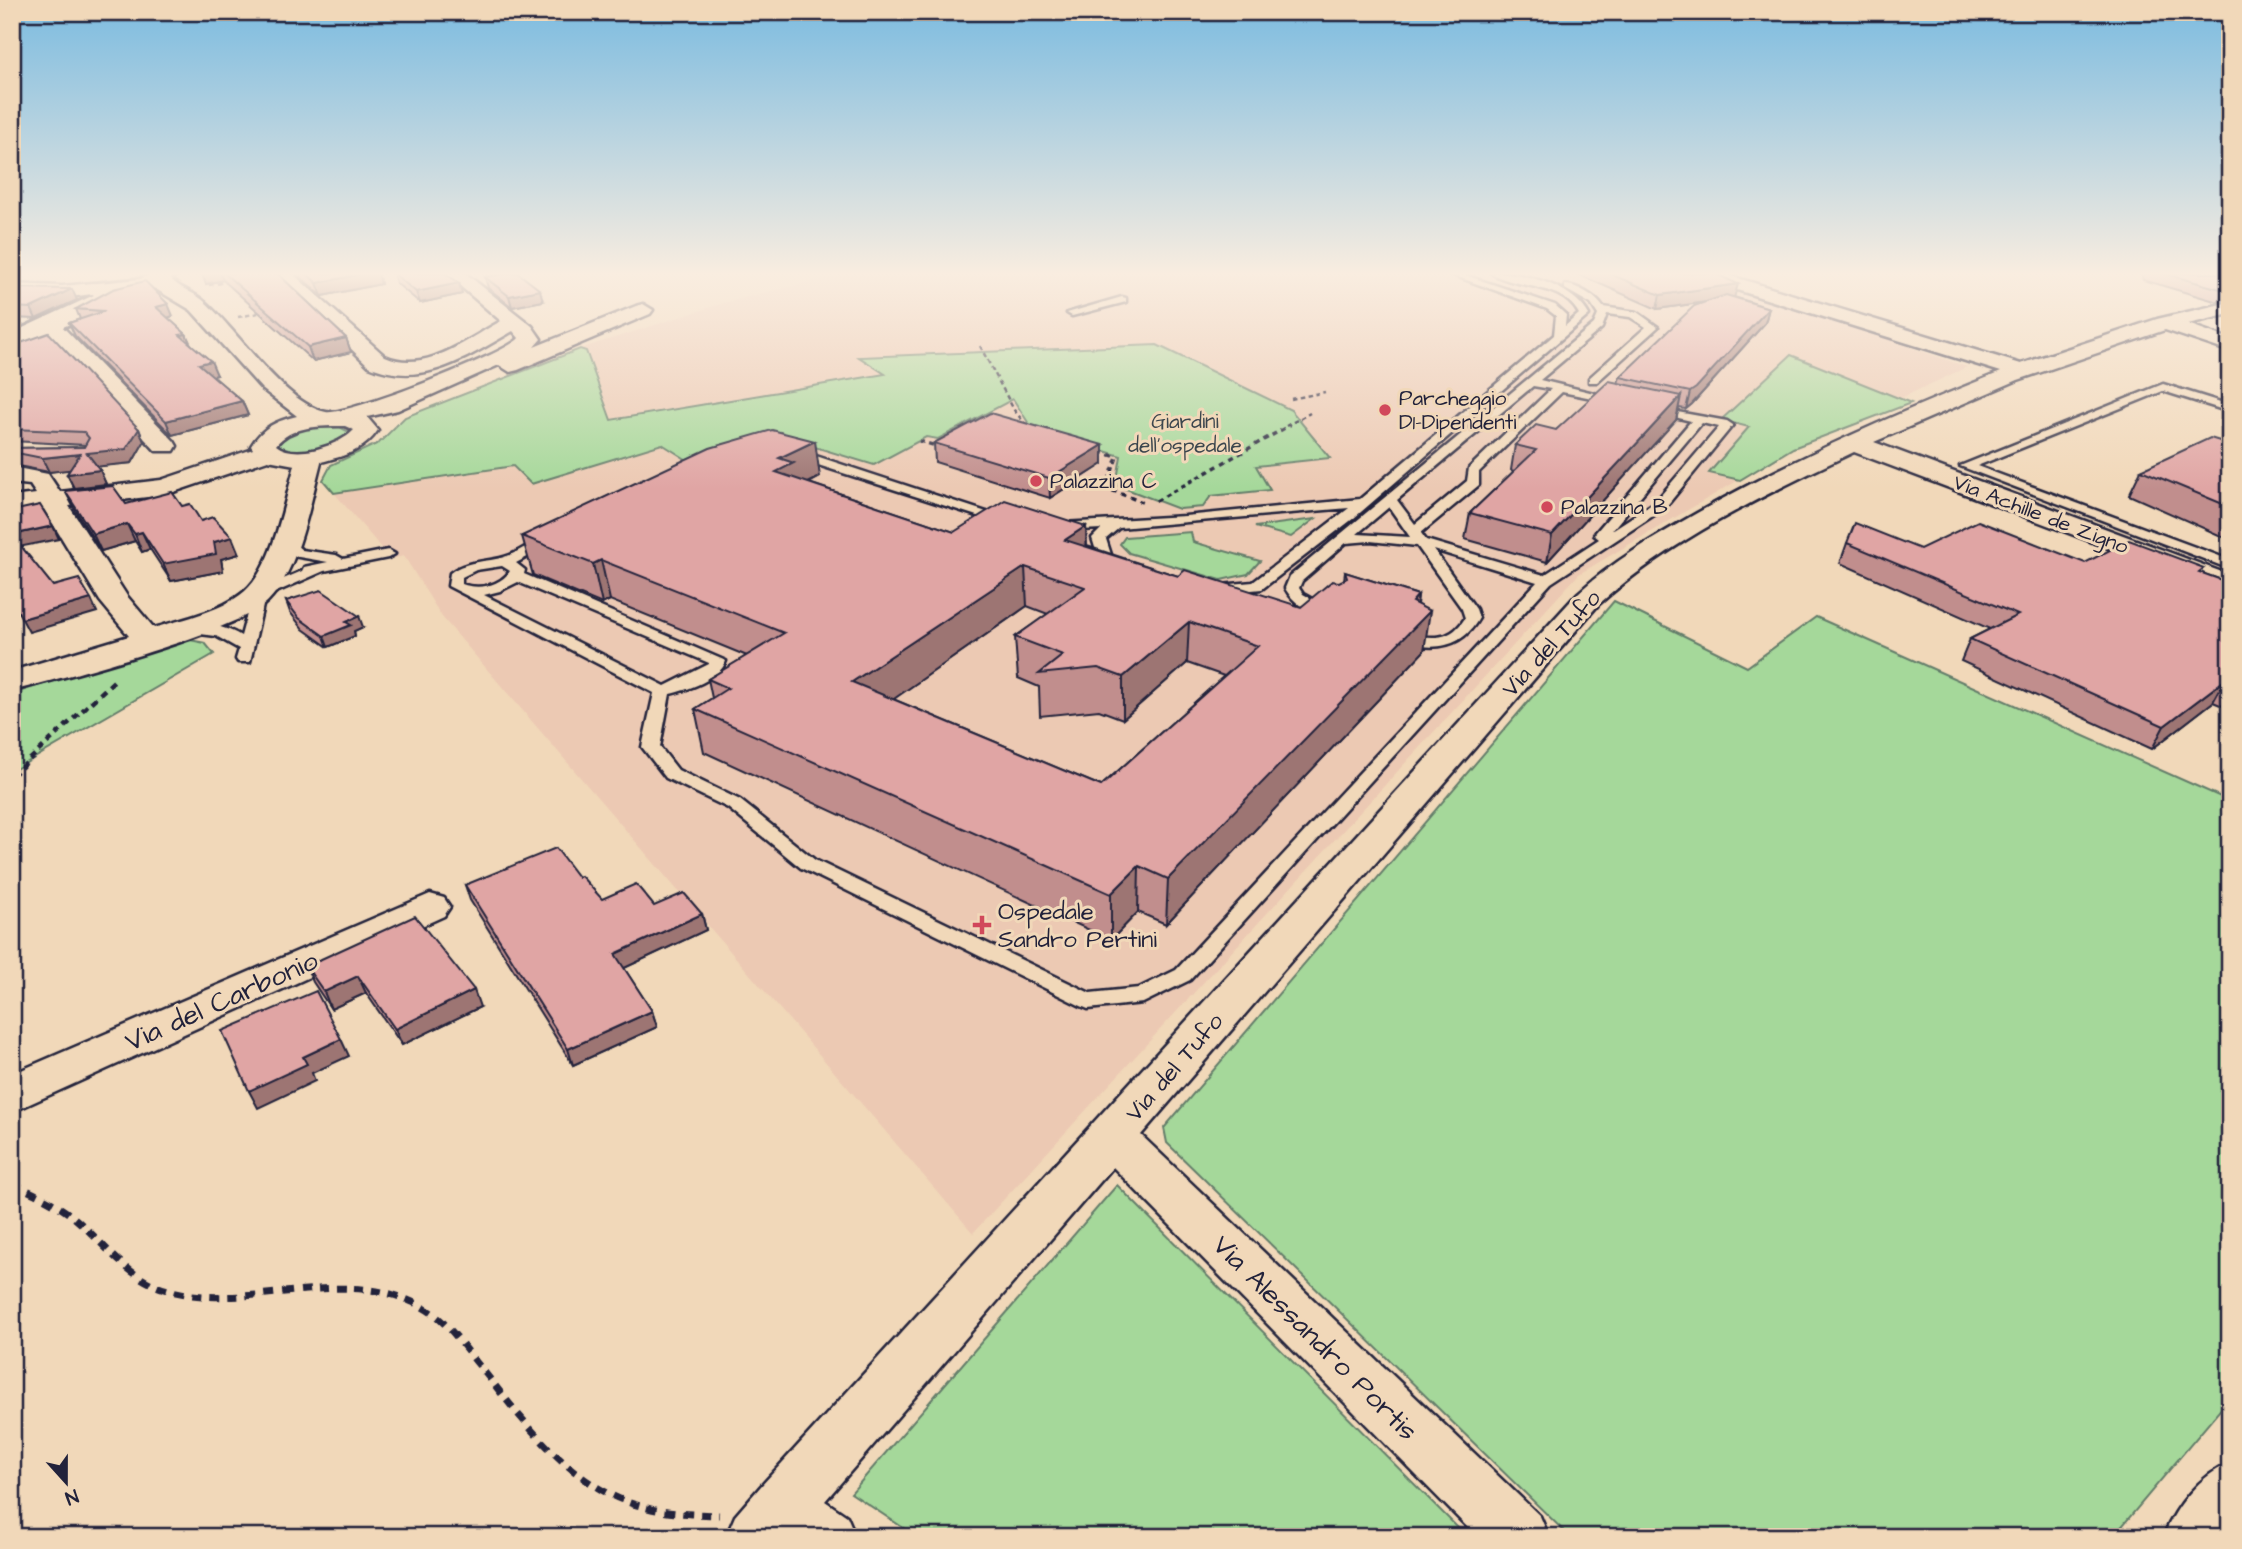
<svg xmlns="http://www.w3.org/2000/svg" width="2242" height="1549" viewBox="0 0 2242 1549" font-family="'Architects Daughter',sans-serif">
	<rect width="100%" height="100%" fill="#f1d8b9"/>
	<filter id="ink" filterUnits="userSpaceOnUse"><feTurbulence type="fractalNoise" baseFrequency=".0143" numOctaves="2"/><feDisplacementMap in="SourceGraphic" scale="14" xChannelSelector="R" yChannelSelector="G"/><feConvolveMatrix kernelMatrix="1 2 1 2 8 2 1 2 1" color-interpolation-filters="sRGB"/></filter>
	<g filter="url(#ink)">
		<!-- built -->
		<polygon fill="#ecc9b3" points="845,273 1679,273 1838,322 1967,367 1901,398 1911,403 1793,448 1579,574 973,1233 442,617 404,556 391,559 323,480 331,465 379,443 405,417 567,353 724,303"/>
		<!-- green -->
		<g fill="#a5d89a" stroke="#647d6a" stroke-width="2">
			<polygon points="1157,345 1291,410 1330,458 1256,466 1270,490 1211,496 1203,507 1179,509 1116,485 1121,456 1033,430 1013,399 938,439 926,437 874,465 782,437 692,463 662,444 531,484 513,466 334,493 323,480 331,465 379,443 405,417 580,349 586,351 611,420 885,374 859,357"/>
			<polygon points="1791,355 1911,403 1793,448 1740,480 1709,473 1749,427 1721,420"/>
			<path d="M336,425L349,432C340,450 292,460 278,444C287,425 318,427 336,425Z"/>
			<polygon points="1315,519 1291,537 1255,527"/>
			<polygon points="1191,532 1193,542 1260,561 1248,574 1221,580 1129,553 1120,544 1125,537"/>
			<polygon points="1614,601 1747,667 1816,617 2230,801 2230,1398 2113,1537 1570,1537 1167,1143 1164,1128"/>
			<polygon points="190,640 205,643 214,654 12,771 12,694 152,649"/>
			<polygon points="1117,1185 1467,1537 917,1537 851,1493"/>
		</g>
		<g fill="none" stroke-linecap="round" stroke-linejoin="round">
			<!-- service casing -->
			<g stroke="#22223b" stroke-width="5">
				<g id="service">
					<path d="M1447,273H1459L1555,305L1566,315L1565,326L1579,314C1563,283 1517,289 1491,273C1522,271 1574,286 1589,315L1354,518L1262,589L1220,593L1213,589L1220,585L1253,582L1349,508L1119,528L1106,539L1117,573L1110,577L1103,573L1092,538L1101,529L1062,531L1055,527L1062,523L1185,516L1360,499L1554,335L1556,316L1547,309Z"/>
					<path d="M1565,285C1577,285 1596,296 1603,307L1637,312L1658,327L1597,382H1589V378L1646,327L1630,317L1607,314L1602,328L1540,380L1623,400L1617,403L1562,392L1479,472V485L1421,533L1426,540L1544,575L1599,539L1594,535L1596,532L1691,421L1650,411V407L1727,421L1733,425L1665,508L1551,583L1190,980L1143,1003L1088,1009L1081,1006L801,868L728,808L666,778L642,747L654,693L448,586L450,573C468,559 490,563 510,555C523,550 538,536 552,538V544L516,563L525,570L524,574L726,661C720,679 687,690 670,694L660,747L678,770L740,800L815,860L1090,993L1139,988L1176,970L1537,582L1434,550L1476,609L1479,618C1464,645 1440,651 1411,644L1408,641C1422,629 1445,650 1465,618L1462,609L1417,546L1370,541L1346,543L1302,581L1299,588L1303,594L1330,609V615C1313,618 1292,602 1285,588L1290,576L1594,324L1598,315L1591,304L1565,289ZM1533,386L1551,389L1469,468L1467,481L1415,524L1397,500ZM1702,423L1719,427L1655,502L1612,530ZM1389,507L1410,537L1357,534ZM502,566L510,571C500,586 479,590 462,584V577L476,570ZM518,582L709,663V664L665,686L484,595L500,591Z"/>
					<polygon points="1122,297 1126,298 1126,302 1072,316 1067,313"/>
					<polygon points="2163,384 2230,405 2230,412 2163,391 1977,466 2230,560 2230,569 1960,466"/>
					<polygon points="790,450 798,450 1014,521 1007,525 1002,524 790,456"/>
					<path d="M285,536L302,550L336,555L343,559L388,550L395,554L388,558L324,571L265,597L250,662H238L236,659L239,649L216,636L184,632L181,629L184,626C202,621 225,626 241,636L253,592L302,571L304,567L328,562L293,556L278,540Z"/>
				</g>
			</g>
			<!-- minor casing -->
			<g stroke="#22223b" stroke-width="5">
				<g id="minor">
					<path d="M161,273L168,275C177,289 192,290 205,302C237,330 285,404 326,412C347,416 506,354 519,338L513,331C467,357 423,389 369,366L272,273H292L385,356C425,374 466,340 501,321L445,273H465L532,326L541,339L534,347L636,306L643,304L653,310L650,314L518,370L510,372L499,365L398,410L367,417L378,430C364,451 344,456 321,462C310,503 299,570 268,601C237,632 62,678 12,691V671L129,636L100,601L44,509L12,513V497L36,494L30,485L12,483V467L48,474L60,492L161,480L253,449L251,446C263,427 276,421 297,416L262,389L191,310L154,288L151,279ZM345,426L354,430C339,446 295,460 276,445C292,425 322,426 345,426ZM268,460L295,465C285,500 274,561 249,587C228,610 183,619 154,628L127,596L69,506L165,495Z"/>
					<path d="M1693,273H1721L2021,364L2157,319L2230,302V314L2188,324L2230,339V352L2165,330L2018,380L1874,442L2230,575V594L1854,452C1766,494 1671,539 1598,605L1141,1135L1540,1516L1549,1537H1477L1113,1167L825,1501L847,1516L856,1537H726L735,1516L761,1486L1578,593C1613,561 1655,537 1697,513C1794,458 1897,413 2001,372L1695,277Z"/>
					<polygon points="93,283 100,285 103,289 100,293 62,298 12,296 12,284 62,286"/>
					<polygon points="50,319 57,321 174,441 177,446 174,451 156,451 43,329 40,325 43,321"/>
					<polygon points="430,894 444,898 450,907 444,916 12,1112 12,1074"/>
					<path d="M2230,1463V1537H2163C2176,1506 2199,1476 2230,1463Z"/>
				</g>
			</g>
			<!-- tertiary casing -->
			<g stroke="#22223b" stroke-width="6">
				<polygon id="tertiary" points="153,273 179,273 152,290 125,293 100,311 12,349 12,333 94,295 84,289 87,284 140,279"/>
			</g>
			<!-- path-far3 -->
			<g stroke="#22223b" stroke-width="2.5" stroke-dasharray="4.5 3.5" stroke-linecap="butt">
				<polyline points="209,285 228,282"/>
				<polyline points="238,317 264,312"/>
				<polyline points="980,346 1014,410 1027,426"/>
				<polyline points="1291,399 1325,392"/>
				<polyline points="1286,426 1310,413"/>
			</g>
			<!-- path-far2 -->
			<g stroke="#22223b" stroke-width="3.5" stroke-dasharray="5 4.5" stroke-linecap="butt">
				<polyline points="1025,425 1027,427"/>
				<polyline points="919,441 936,446"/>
				<polyline points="1100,452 1117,457 1106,488 1142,502"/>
				<polyline points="1156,501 1290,425"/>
			</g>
			<!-- path-far1 -->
			<polyline stroke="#22223b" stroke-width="4.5" stroke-dasharray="7 5" stroke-linecap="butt" points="12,776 116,679"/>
			<!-- path -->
			<path stroke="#22223b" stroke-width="7" stroke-dasharray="10 8" stroke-linecap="butt" d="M12,1183C33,1193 54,1202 72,1216C104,1242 127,1279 168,1290C251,1314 346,1262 424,1308C449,1322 464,1348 482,1369C525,1423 571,1487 640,1506C666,1514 692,1514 719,1515"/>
			<!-- service -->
			<use href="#service" fill="#f1d8b9" fill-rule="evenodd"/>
			<!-- minor -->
			<use href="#minor" fill="#f1d8b9" fill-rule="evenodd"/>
			<!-- tertiary -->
			<use href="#tertiary" fill="#f1d8b9" fill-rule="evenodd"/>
		</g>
		<!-- wall -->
		<g fill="#c18e8d" stroke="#22223b" stroke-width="2" fill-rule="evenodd">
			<polygon points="201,273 277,273 346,338 351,352 313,361 223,280 206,284"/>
			<polygon points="296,273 378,273 381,284 322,296"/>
			<polygon points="393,273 459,283 462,294 420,303 396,283"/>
			<polygon points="1575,273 1714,273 1734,297 1769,308 1765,323 1692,404 1686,409 1679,408 1676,420 1547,562 1465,539 1470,513 1514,471 1511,470 1515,445 1556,430 1618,383 1620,377 1707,302 1657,309"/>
			<polygon points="2141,273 2230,273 2230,300 2218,302 2143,280"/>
			<polygon points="485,277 543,301 512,307 488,288"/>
			<polygon points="12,288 77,300 36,319 12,318"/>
			<polygon points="76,309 173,316 168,318 186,334 190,343 217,375 212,376 242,401 248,415 172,435 75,336 69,323 80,319"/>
			<polygon points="12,346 139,429 144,442 132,463 97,466 106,484 74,488 67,474 70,469 49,472 13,465 12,448 84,447 85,445 12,441"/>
			<polygon points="934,443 1103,445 1103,464 1050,498 935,462"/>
			<polygon points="2230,444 2230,540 2129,495 2141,470"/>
			<path d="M820,477L809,483L954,532L1086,526L1087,546L1178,576L1301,607L1344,580L1345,572L1418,595L1417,605L1424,651L1166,924L1138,912L1111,940L704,752L695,709L712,698L708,679L747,656L610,600L602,604L533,575L522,536ZM1027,606L1048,614L1015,637L1018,678L1039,687L1040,716L1099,710L1123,719L1187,663L1224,676L1101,786L893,699Z"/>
			<polygon points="65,491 126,504 182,506 201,521 239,554 221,559 223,571 171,581 150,549 142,552 135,541 101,551 74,508"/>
			<polygon points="1847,543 2202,573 2230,583 2230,709 2213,702 2152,749 1961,661 1970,639 1990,629 1840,563"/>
			<polygon points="286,601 363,627 354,631 355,636 328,647 303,629 290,612"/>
			<polygon points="465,885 602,899 702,914 706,930 624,968 652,1011 657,1027 573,1065 470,900"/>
			<polygon points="306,966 480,1007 402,1045 366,993 331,1009 313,982"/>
		</g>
		<!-- shaded-wall -->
		<g fill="#9d7473" stroke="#22223b" stroke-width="2">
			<polygon points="202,273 220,273 223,280 206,284"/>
			<polygon points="367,273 378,273 381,284 322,296 317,283"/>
			<polygon points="459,283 462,294 420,303 416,292"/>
			<polygon points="1738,284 1734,298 1657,309 1660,295"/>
			<polygon points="72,289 77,300 36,319 31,308"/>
			<polygon points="2230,289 2229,299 2218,302 2224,290"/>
			<polygon points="540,290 543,301 512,307 509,296"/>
			<polygon points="168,304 173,316 161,320 156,307"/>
			<polygon points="1769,308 1765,323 1692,404 1686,409 1690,392"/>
			<polygon points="186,334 192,347 180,335"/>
			<polygon points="346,338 351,352 313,361 308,347"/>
			<polygon points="211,361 217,375 204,378 199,364"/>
			<polygon points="1681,396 1676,420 1547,562 1552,535"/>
			<polygon points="242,401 248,415 172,435 166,421"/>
			<polygon points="139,429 144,442 132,463 94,467 87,453"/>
			<polygon points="815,441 820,477 798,488 776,472 779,458"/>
			<polygon points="1103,445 1103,464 1050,498 1049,478"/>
			<polygon points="80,454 87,468 49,472 42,458"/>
			<polygon points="100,470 106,484 74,488 67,474"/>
			<polygon points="12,475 18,486 12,495"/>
			<polygon points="127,524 135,541 101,551 93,534"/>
			<polygon points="53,526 59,539 19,547 12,535"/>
			<polygon points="1086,526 1087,564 1065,540"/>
			<polygon points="142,532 150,549 142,552 135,534"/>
			<polygon points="232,537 239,554 221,559 223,571 171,581 163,564 214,542"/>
			<polygon points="601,560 610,600 602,604 593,564"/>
			<polygon points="1025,567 1027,606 858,724 852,682"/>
			<polygon points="1418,595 1413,627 1430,611 1424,651 1166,924 1168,879"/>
			<polygon points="91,599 97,612 29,632 22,619"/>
			<polygon points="359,616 363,627 354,631 355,636 328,647 324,636 346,622"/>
			<polygon points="1189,622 1187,663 1123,719 1123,677"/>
			<polygon points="2225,680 2213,702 2152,749 2164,726"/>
			<polygon points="1139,866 1138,912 1111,940 1111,894"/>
			<polygon points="702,914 706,930 620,970 615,954"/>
			<polygon points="358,976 366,993 331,1009 324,992"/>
			<polygon points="474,990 480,1007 402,1045 395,1029"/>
			<polygon points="652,1011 657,1027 573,1065 568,1049"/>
			<polygon points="341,1039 349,1056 312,1073 315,1081 258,1108 249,1091 303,1057"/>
		</g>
		<!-- building -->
		<g fill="#e0a5a4" stroke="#22223b" stroke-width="2" fill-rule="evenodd">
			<polygon points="224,273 277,273 346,338 308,347"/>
			<polygon points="306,273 367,273 317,283"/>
			<polygon points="393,273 445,273 459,283 416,292"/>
			<polygon points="509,273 518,273 540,290 509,296 485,277"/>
			<polygon points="1608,273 1714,273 1738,284 1660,295"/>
			<polygon points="2162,273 2230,273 2230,289 2224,290"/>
			<polygon points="145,281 168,304 156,307 186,334 180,335 211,361 199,364 242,401 166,421 69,323 105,311 76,309 113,289"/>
			<polygon points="12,288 72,289 31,308 12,307"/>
			<polygon points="1726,295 1769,308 1696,388 1690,392 1620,377 1694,306"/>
			<polygon points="49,333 139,429 126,449 87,453 100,470 67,474 80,454 42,458 12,452 12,448 84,447 89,438 84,432 12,429 12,346"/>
			<polygon points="1609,381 1681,396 1552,535 1470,513 1536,450 1515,445 1536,425 1556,430"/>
			<polygon points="990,413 1103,445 1049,478 934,443"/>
			<path d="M772,430L815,441L779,458L794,463L776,472L954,532L1005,500L1086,526L1065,540L1178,576L1185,570L1301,607L1332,581L1339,582L1347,578L1345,572L1418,595L1412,602L1430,611L1168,879L1139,866L1111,894L695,709L728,688L708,679L784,633L601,560L593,564L522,536L710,448ZM1025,567L1085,587L1015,637L1063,655L1039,674L1098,668L1123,677L1189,622L1258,646L1101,786L852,682Z"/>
			<polygon points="2210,438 2230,444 2230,507 2141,470"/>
			<polygon points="113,486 126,504 172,492 182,506 190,504 201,521 213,517 232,537 214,542 216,554 163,564 142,532 135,534 127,524 93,534 65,491"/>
			<polygon points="40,505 53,526 12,535 53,586 79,579 91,599 22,619 12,599 12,511"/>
			<polygon points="1978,521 2085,563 2129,540 2204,568 2199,572 2230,583 2230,682 2225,680 2164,726 1970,639 2018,615 1847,543 1855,523 1920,549"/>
			<polygon points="321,590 359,616 346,622 351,625 324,636 299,618 286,601"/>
			<polygon points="556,848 578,877 581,876 602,899 636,884 654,906 684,893 702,914 615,954 652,1011 568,1049 465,885"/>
			<polygon points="415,916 474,990 395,1029 358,976 324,992 306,966"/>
			<polygon points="316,991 341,1039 303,1057 307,1064 249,1091 222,1031"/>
		</g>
	</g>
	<!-- sky -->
	<linearGradient id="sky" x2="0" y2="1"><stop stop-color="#7bbbe0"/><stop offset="0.56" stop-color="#f9ede0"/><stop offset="1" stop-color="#f9ede0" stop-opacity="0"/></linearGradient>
	<rect width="2242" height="489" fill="url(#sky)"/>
	<!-- markers -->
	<g fill="#d1495b" stroke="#f1d8b9" stroke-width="2.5">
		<circle cx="1385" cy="410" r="7"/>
		<circle cx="1036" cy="481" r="7"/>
		<circle cx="1547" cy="507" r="7"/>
		<path d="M978.5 914.5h7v7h7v7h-7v7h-7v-7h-7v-7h7z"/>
	</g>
	<g text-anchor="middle" stroke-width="6" stroke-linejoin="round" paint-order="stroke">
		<!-- far-poi labels -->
		<g font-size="21" fill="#22223b" stroke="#f1d8b9" text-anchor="start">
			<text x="1399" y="405">Parcheggio<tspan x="1399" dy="24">D1-Dipendenti</tspan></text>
			<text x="1050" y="488">Palazzina C</text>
			<text x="1561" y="514">Palazzina B</text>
		</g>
		<!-- far-park labels -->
		<g font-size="21" fill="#3c464e" stroke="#f1d8b9">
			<text x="1185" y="428">Giardini<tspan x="1185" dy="24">dell'ospedale</tspan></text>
		</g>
		<!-- far-street labels -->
		<g font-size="21" fill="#22223b" stroke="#f1d8b9">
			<text transform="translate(2041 514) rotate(21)" y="7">Via Achille de Zigno</text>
		</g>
		<!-- street labels -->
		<g font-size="24" fill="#22223b" stroke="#f1d8b9">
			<text transform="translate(1551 643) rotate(-48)" y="8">Via del Tufo</text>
			<text transform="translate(1174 1067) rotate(-49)" y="8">Via del Tufo</text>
		</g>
		<!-- poi labels -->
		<g font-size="24" fill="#22223b" stroke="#f1d8b9" text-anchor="start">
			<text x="998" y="919">Ospedale<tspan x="998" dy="28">Sandro Pertini</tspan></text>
		</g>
		<!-- near-street labels -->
		<g font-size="28" fill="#22223b" stroke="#f1d8b9">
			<text transform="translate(221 1000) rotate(-24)" y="10">Via del Carbonio</text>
			<text transform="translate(1316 1337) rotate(45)" y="10">Via Alessandro Portis</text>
		</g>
	</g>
	<!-- margin -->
	<rect width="2242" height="1549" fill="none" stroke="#f1d8b9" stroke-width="42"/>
	<rect x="21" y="21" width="2200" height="1507" fill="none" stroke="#22223b" stroke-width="2.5" filter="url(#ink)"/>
	<!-- north arrow -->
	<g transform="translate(66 1482) rotate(159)" stroke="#f1d8b9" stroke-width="5" paint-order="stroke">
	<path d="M0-5L12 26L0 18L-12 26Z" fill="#22223b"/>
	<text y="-10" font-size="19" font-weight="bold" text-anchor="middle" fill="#22223b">N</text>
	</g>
</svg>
